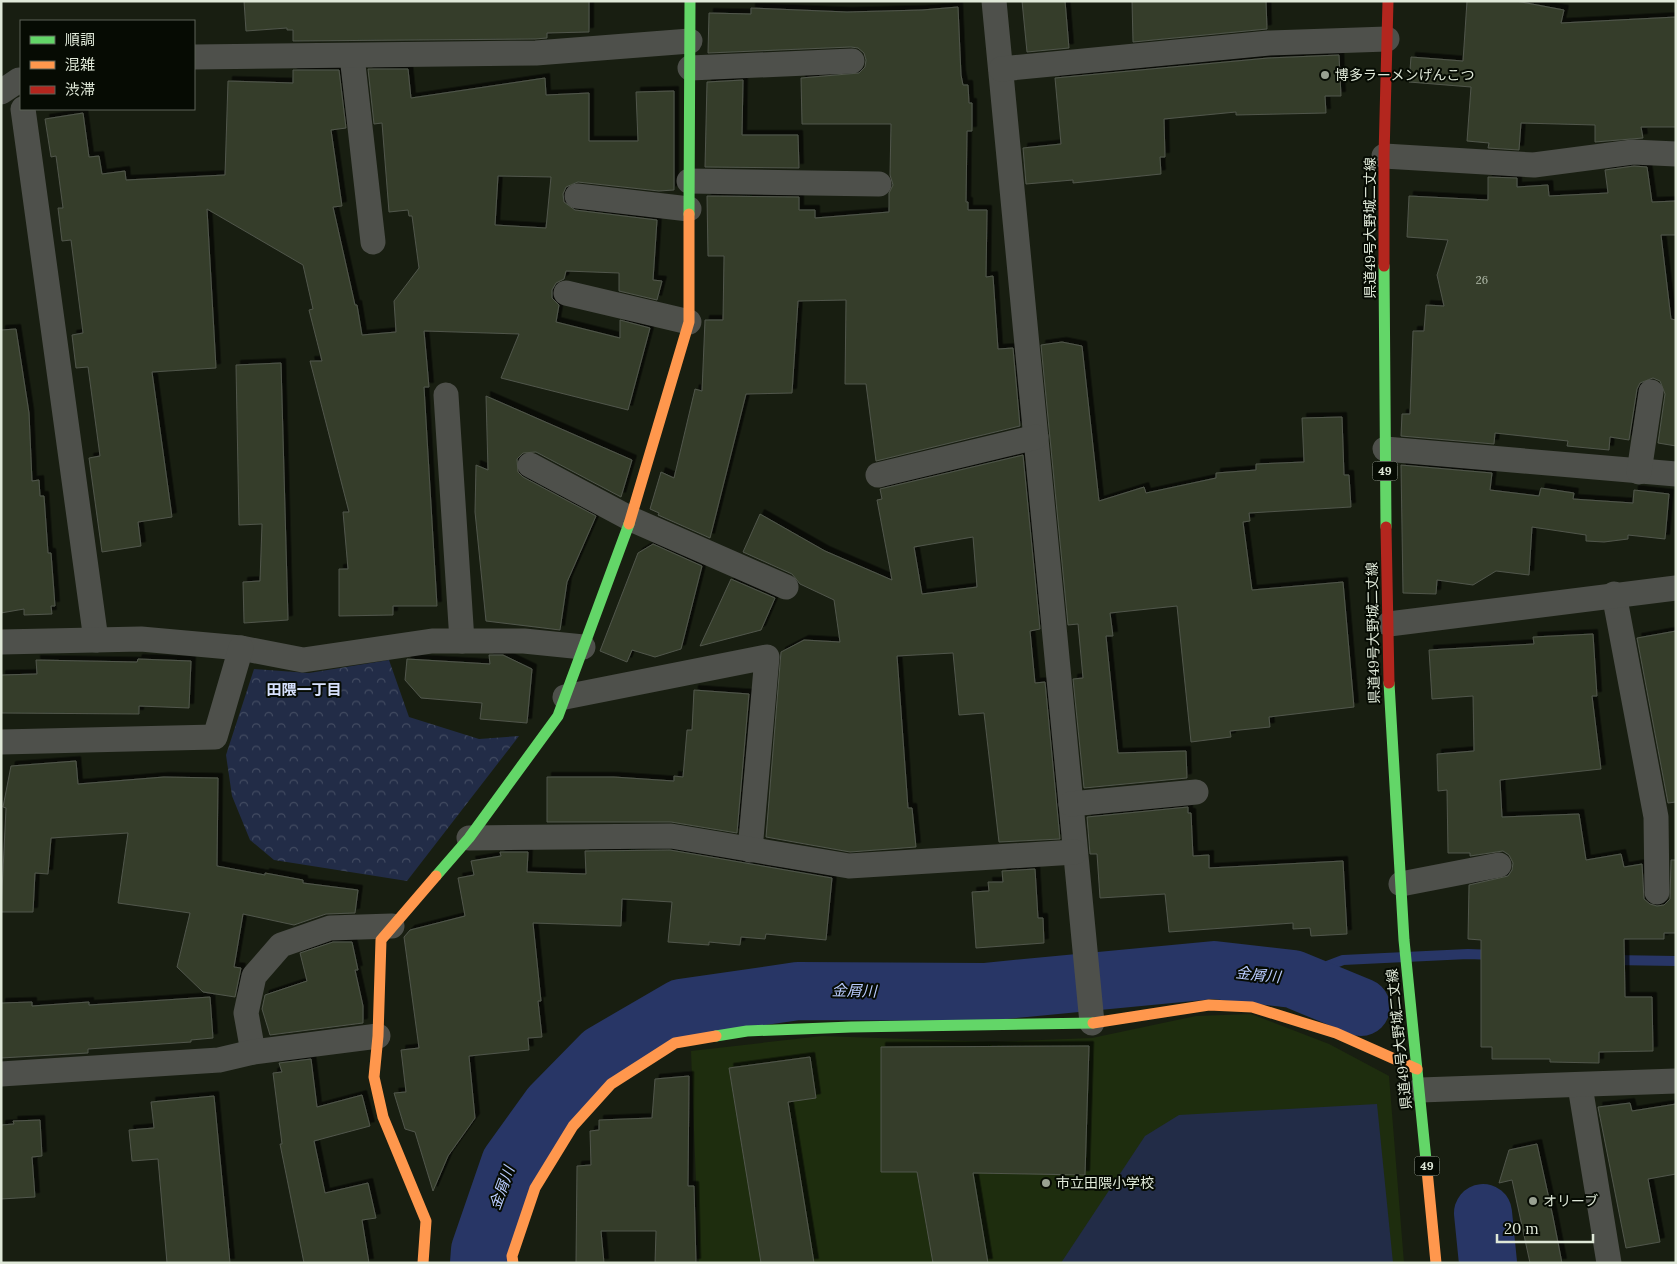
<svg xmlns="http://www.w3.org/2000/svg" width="1677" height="1264" viewBox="0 0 1677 1264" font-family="Lora,'Noto Sans JP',serif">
	<defs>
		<pattern id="park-crowns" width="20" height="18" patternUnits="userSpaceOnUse" patternTransform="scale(1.25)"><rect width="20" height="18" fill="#222c47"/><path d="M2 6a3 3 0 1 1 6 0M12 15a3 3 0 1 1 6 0" fill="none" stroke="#424b61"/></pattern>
		<filter id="shadow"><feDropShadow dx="4.5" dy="-4.5" stdDeviation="0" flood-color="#0009"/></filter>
	</defs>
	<rect width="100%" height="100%" fill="#181e11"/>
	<!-- built -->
	<polygon fill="#1e2d0e" points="1251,1014 1329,1044 1389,1076 1404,1263 699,1263 691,1051 822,1036 994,1042 1092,1038 1196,1016"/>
	<!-- green -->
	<polygon fill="#222c47" points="1377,1104 1393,1263 1061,1263 1145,1136 1179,1115"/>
	<!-- park -->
	<polygon fill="url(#park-crowns)" points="389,660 409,717 479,739 519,736 407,881 274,860 250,840 232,796 226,755 254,669 309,673"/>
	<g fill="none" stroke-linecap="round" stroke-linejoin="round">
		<!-- stream -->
		<g stroke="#283666" stroke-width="10">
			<polyline points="1612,960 1676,961"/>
			<polyline points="1293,979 1343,960 1468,954 1495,955"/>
		</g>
		<!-- river -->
		<g stroke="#283666" stroke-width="58">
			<polyline points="1483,1213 1488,1263"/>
			<polyline points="479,1263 480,1250 510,1163 551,1106 602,1054 681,1008 798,991 984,992 1214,970 1293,979 1361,1007"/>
		</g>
	</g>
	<!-- building -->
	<g fill="#353e2c" stroke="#51564b" fill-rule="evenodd" filter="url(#shadow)">
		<polygon points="244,1 589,1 589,32 547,33 547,38 535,39 293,41 293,30 287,30 287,28 246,31"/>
		<polygon points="1022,1 1065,1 1069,48 1027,52"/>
		<polygon points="1132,1 1266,1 1267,29 1133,42"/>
		<polygon points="1467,1 1516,1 1564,10 1561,23 1676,17 1676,127 1641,127 1643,138 1595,142 1595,125 1521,123 1519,150 1488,148 1489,143 1467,141 1471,87 1409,82 1411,57 1463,61"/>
		<polygon points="958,7 961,75 963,85 968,85 969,103 972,103 972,131 967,131 966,202 968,202 968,210 987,210 986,277 993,276 998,349 1013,348 1020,426 876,461 866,384 845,384 846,300 798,301 792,393 746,394 710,538 658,515 659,513 650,509 661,472 674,478 695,389 702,391 705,320 723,320 724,256 708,256 707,196 799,197 799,210 815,210 815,218 889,212 889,193 893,185 890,175 891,124 802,124 801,78 859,73 865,67 866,60 864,53 858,48 851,47 708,53 709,13 751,14 751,8 847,12 922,10"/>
		<polygon points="1339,55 1341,96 1325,96 1326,113 1236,115 1236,112 1164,119 1165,157 1160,157 1161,174 1073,183 1073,180 1026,184 1023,148 1061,144 1055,78 1268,58"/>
		<path d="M368,69H408L411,98L545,78L546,95L589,93V141H638L636,92L674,91V190L659,191L578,182L566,187L563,194L564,202L575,210L657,220L653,280L662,281L657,300L619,291V273L566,271L564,279L556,283L552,290V298L559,305L556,322L620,338V320L650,328L628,410L501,378L519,334L424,331L429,387H424L437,606H393V615L339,616V569H348L343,512H349L310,361H322L309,310L313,309L303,265L207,209L216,368L152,372L172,517L138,522L141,546L102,552L89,458L100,456L88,367L76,368L72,335L83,333L71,240L62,241L58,208H63L56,156L51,157L45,119L83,113L89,157L99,156L102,174L125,171L126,180L225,175L228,81L293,83V70H339L346,128L331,130L342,206L333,207L355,305H357L362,335L396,332L394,301L419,268L412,216H409L408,210L389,212L382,123L374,124ZM498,176L551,177L546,228L495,225Z"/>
		<polygon points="743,80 742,135 798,135 799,168 705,167 707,82"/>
		<polygon points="1634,166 1647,167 1652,202 1676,201 1676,235 1661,235 1671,319 1676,320 1676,446 1658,443 1665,394 1660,381 1653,378 1640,383 1637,389 1629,440 1610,437 1609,450 1567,446 1568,441 1495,433 1494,444 1401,436 1402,414 1410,414 1413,331 1424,331 1426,305 1444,306 1437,275 1448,240 1407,237 1409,196 1488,200 1488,177 1517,178 1517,187 1548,185 1549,196 1608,193 1605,170"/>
		<polygon points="16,329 29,413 32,481 39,480 40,496 44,496 48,553 51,553 55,606 51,606 52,614 24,615 24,609 1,613 1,330"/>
		<polygon points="1062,342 1082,346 1099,501 1144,487 1146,493 1216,478 1216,473 1256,470 1256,464 1304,462 1302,418 1342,417 1344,475 1349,475 1351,507 1249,513 1250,521 1243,522 1252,590 1343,582 1354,707 1269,717 1270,727 1230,731 1231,737 1191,742 1177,606 1110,613 1113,636 1106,636 1118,753 1186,751 1187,778 1084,788 1073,679 1083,678 1078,624 1068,625 1041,345"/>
		<polygon points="281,363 288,620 244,623 243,582 260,581 262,524 239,525 236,365"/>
		<polygon points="486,396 632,460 621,497 536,452 523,453 517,459 518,472 523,477 596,516 567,582 560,630 486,621 475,512 476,465 488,470"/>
		<path d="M1023,455L1040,629L1030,631L1035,683L1045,682L1060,839L999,842L984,713L959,715L953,653L897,656L908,808H912L916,847L850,852L766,837L781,652L804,640L840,642L834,600L800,584L792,574L743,552L760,514L825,551L892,580L877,500L882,499L880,489ZM973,537L977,587L922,594L914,547Z"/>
		<polygon points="1401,465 1492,473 1490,490 1539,496 1541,488 1574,493 1573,499 1633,503 1634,490 1669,494 1665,539 1628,535 1628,539 1604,542 1586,541 1586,535 1532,527 1529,575 1496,571 1473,585 1437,580 1436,594 1403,593"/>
		<polygon points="653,544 702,566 681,649 655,657 632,650 627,662 600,651 638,553"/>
		<polygon points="731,579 775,598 761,630 700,646"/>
		<polygon points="1676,631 1676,802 1668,803 1637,638"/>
		<polygon points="1593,634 1597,696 1592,696 1601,769 1500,780 1502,817 1579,814 1586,860 1621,854 1624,867 1642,864 1644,899 1650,904 1657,906 1664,905 1670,899 1671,860 1676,860 1676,933 1664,933 1664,939 1624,939 1625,997 1652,997 1653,1051 1599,1052 1599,1063 1550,1062 1550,1059 1492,1059 1492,1047 1481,1047 1481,940 1468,939 1469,885 1508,876 1512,870 1513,863 1509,855 1503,851 1470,856 1470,853 1448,853 1447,790 1438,791 1437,754 1474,751 1473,696 1432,699 1429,650 1534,644 1533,637"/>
		<polygon points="489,655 503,655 532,669 527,723 480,719 482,703 421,698 405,680 407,659 490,664"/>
		<polygon points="138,659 191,661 189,708 139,706 139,714 1,713 1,675 37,674 36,660 137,662"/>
		<polygon points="694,690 749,694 737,833 671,822 547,822 547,777 614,777 674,781 674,776 683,777 687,730 692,730"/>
		<polygon points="76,761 78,784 164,777 218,778 217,866 265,875 265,873 303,880 303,883 358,890 355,913 326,914 294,925 243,914 234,967 241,968 235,997 203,992 177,967 190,913 118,903 128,833 51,838 48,874 35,873 33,912 1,912 6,808 3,807 11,766"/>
		<polygon points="1188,807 1188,813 1191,813 1193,856 1209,855 1209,868 1343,861 1347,934 1311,936 1310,928 1293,929 1293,923 1169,932 1165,894 1100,898 1097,854 1090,854 1087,817"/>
		<polygon points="670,850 832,878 826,940 766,934 765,939 741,937 740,945 709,942 709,945 668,942 672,902 622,899 621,926 533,923 541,1001 538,1001 542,1037 528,1038 529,1050 469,1056 475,1118 448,1156 433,1191 415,1132 405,1129 394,1093 406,1092 401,1050 419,1048 404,937 410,930 465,916 458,878 474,875 471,861 501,856 500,852 528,852 527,872 586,874 585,851"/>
		<polygon points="1035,869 1038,918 1043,918 1044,943 976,948 972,892 989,891 988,882 1003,882 1002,871"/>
		<polygon points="333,942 352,942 358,970 355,970 363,1006 363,1023 270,1035 262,1009 265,995 307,981 300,953"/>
		<polygon points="210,997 213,1038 191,1040 191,1042 88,1049 88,1053 1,1058 1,1003 32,1002 32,1006 89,1002 89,1005"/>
		<polygon points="1089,1046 1085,1175 973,1173 988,1263 933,1263 917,1172 881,1172 881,1047"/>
		<polygon points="810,1057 816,1098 788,1102 814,1263 761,1263 729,1068"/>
		<polygon points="311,1059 317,1107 362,1095 370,1126 314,1141 325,1193 368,1183 376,1218 362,1220 369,1263 304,1263 280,1144 282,1144 273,1073 282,1072 279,1063"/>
		<polygon points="689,1076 688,1186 694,1186 696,1263 655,1263 656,1231 601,1231 604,1263 576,1263 577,1166 591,1165 590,1131 599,1130 599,1120 652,1118 655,1079"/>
		<polygon points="214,1096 230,1263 167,1263 158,1159 132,1161 129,1130 154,1128 151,1102"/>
		<polygon points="1630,1103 1632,1111 1676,1104 1676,1174 1648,1179 1660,1242 1626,1248 1598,1107"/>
		<polygon points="40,1120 42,1156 32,1157 35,1197 1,1199 1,1125 14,1124 13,1121"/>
		<polygon points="1537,1144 1553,1217 1562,1263 1530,1263 1512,1180 1499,1183 1509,1150"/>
	</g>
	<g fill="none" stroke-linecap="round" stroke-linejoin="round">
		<!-- street -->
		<g stroke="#4e504b" stroke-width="25">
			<polyline points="994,1 1092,1023"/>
			<polyline points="352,56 373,242"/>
			<polyline points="194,57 536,53 690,41"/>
			<polyline points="690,68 852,61"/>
			<polyline points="1001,69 1269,43 1387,39"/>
			<polyline points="1,92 19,80"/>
			<polyline points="23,109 96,640"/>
			<polyline points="1384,156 1534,165 1633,152 1676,154"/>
			<polyline points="689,181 879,184"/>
			<polyline points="577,196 689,209"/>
			<polyline points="566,293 689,322"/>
			<polyline points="446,395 462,641"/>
			<polyline points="1385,449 1676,474"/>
			<polyline points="530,465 631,519 786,587"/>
			<polyline points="1639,472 1651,392"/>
			<polyline points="878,475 1036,437"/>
			<polyline points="1614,594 1656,817 1657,892"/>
			<polyline points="1389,624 1676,588"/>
			<polyline points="1,642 141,639 241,648 303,660 432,641 524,641 583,647"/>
			<polyline points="565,697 767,657 750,850"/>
			<polyline points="1,742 215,737 241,648"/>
			<polyline points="1071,804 1196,792"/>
			<polyline points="469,838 671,836 849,866 1075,852"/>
			<polyline points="1401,884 1499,865"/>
			<polyline points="253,1052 246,1013 254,976 281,945 330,928 392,926"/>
			<polyline points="1,1074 219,1060 253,1052 378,1036"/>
			<polyline points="1580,1086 1609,1263"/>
			<polyline points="1420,1090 1676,1081"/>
		</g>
		<!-- fast -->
		<g stroke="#63d668" stroke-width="11">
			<polyline points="689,214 690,1"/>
			<polyline points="1384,266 1386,527"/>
			<polyline points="1389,683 1404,940 1427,1170"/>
			<polyline points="436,876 469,838 558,716 629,524"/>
			<polyline points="716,1036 747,1031 851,1027 1093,1023"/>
		</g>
		<!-- slow -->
		<g stroke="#ff974d" stroke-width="11">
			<polyline points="629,524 689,322 689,214"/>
			<polyline points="1093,1023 1209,1005 1252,1007 1336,1033 1417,1069"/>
			<polyline points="1427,1170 1436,1263"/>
			<polyline points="423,1263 426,1221 383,1117 374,1077 378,1036 381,940 436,876"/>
			<polyline points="513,1263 512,1256 535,1188 573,1126 611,1084 675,1043 716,1036"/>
		</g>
		<!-- jam -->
		<g stroke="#b3261e" stroke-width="11">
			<polyline points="1384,266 1384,156 1388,1"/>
			<polyline points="1386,527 1389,683"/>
		</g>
	</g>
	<!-- markers -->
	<g fill="#99a192" stroke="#060b03" stroke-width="2">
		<circle cx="1325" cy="75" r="5"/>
		<circle cx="1046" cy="1183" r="5"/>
		<circle cx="1533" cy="1201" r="5"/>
	</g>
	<g text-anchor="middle" stroke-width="4" stroke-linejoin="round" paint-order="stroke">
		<!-- number labels -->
		<g font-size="11" fill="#b4bead">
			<text x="1482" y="284">26</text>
		</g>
		<!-- shield labels -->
		<g fill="#060b03" stroke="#9ea698" stroke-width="1">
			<rect x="1372.5" y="461.5" width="25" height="19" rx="4"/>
			<rect x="1414.5" y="1156.5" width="25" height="19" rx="4"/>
		</g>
		<g font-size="12" font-weight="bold" fill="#dfe8d8">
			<text x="1385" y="475">49</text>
			<text x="1427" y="1170">49</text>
		</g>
		<!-- poi labels -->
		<g font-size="14" fill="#dfe8d8" stroke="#060b03" text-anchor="start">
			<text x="1335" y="80">博多ラーメンげんこつ</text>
			<text x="1056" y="1188">市立田隈小学校</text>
			<text x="1543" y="1206">オリーブ</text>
		</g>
		<!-- street labels -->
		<g font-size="14" fill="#dfe8d8" stroke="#060b03">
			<text transform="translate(1370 228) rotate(-90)" y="5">県道49号大野城二丈線</text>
			<text transform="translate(1373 633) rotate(-91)" y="5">県道49号大野城二丈線</text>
			<text transform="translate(1399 1039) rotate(-96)" y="5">県道49号大野城二丈線</text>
		</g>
		<!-- neighbourhood labels -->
		<g font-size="15" font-weight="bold" fill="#d7e1fd" stroke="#060b03">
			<text x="304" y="695">田隈一丁目</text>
		</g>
		<!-- water labels -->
		<g font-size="15" font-style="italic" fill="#b8cafd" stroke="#060b03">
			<text transform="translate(1258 975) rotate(6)" y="5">金屑川</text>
			<text transform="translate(854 991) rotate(1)" y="5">金屑川</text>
			<text transform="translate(502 1188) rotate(-70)" y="5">金屑川</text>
		</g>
	</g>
	<!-- border -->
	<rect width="1677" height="1264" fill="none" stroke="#dfe8d8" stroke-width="5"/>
	<!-- legend -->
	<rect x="20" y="20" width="175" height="90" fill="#060b03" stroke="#5d6358"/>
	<rect x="30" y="36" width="25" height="8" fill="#63d668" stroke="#5d6358"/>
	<text x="65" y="45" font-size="15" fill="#dfe8d8">順調</text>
	<rect x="30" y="61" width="25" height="8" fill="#ff974d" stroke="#5d6358"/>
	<text x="65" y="70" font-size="15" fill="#dfe8d8">混雑</text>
	<rect x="30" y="86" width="25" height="8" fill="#b3261e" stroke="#5d6358"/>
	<text x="65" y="95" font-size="15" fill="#dfe8d8">渋滞</text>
	<!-- scale -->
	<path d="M1497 1234v8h96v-8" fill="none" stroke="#dfe8d8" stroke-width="2.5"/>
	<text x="1504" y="1234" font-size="15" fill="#dfe8d8" stroke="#060b03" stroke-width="4" paint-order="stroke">20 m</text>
</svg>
